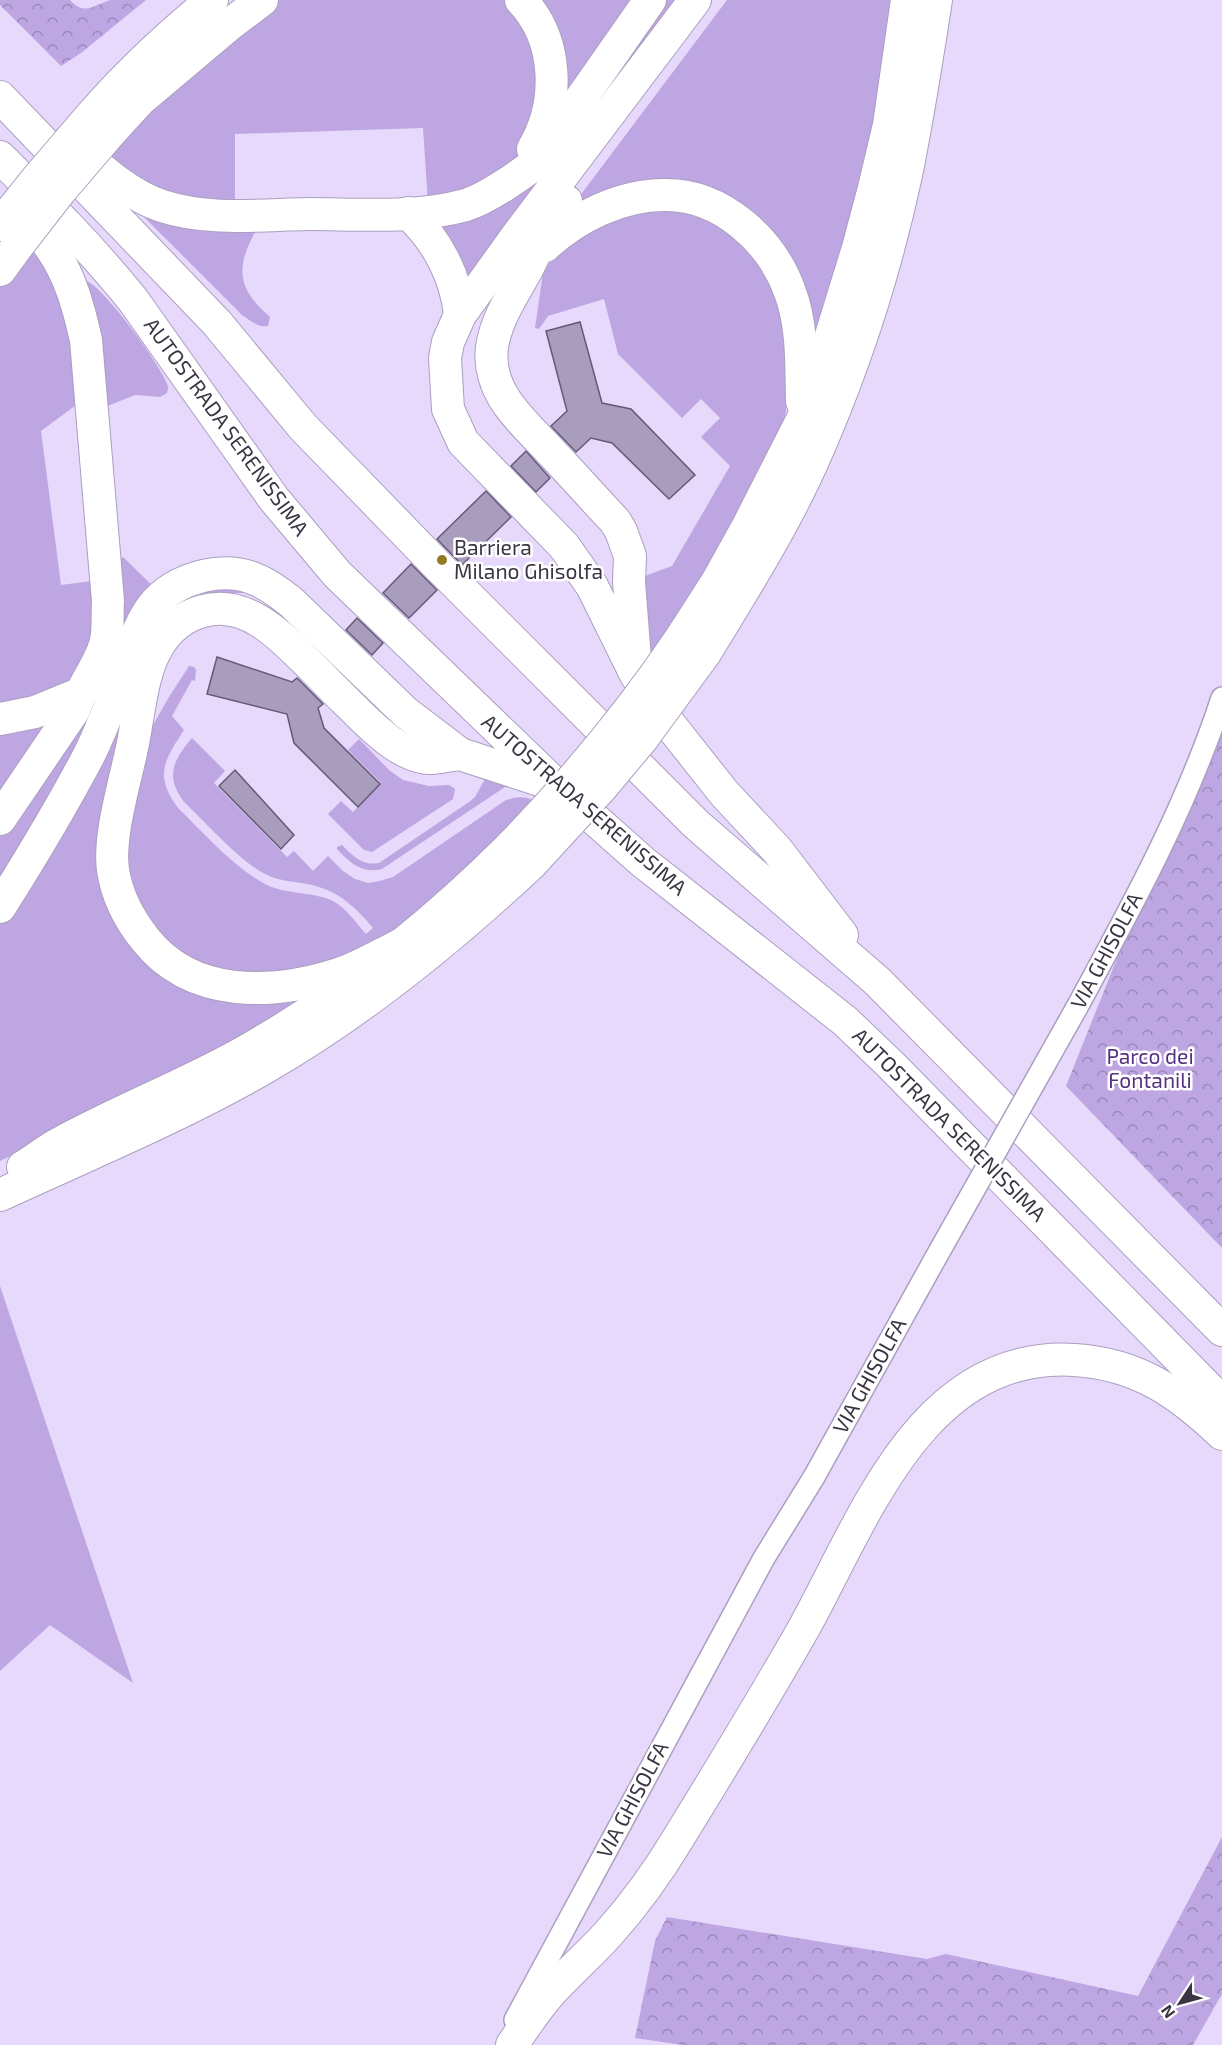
<svg xmlns="http://www.w3.org/2000/svg" width="1222" height="2045" viewBox="0 0 1222 2045" font-family="'Exo 2',sans-serif">
	<defs>
		<pattern id="forest-crowns" width="20" height="18" patternUnits="userSpaceOnUse" patternTransform="scale(1.5)"><rect width="20" height="18" fill="#bea6e2"/><path d="M2 6a3 3 0 1 1 6 0M12 15a3 3 0 1 1 6 0" fill="none" stroke="#9b88b9"/></pattern>
	</defs>
	<rect width="100%" height="100%" fill="#e6d9fc"/>
	<!-- green -->
	<g fill="#bea6e2">
		<polygon points="280,0 509,0 519,12 542,75 523,149 511,165 499,178 428,203 423,128 235,134 235,206 175,202 100,157 257,14"/>
		<polygon points="531,0 641,0 559,117"/>
		<polygon points="660,0 685,0 468,289 438,219 485,207"/>
		<polygon points="727,0 900,0 877,142 814,366 808,340 722,200 567,213"/>
		<path d="M667,204L737,231L784,300L788,391L785,418L777,446L768,467L653,661C640,630 643,609 645,576L672,566L730,466L701,437L720,418L701,399L682,418L618,354L604,299L548,316L539,329L535,328L543,273L556,253L592,225Z"/>
		<path d="M136,209L258,227C236,265 235,287 270,317L268,326C258,328 250,320 242,315Z"/>
		<polygon points="29,245 52,278 68,317 76,405 41,431 61,585 92,581 94,633 79,669 69,682 0,711 0,282"/>
		<path d="M85,280C103,286 160,364 167,384C169,389 168,389 167,393L160,397L135,395L105,407L83,282Z"/>
		<polygon points="123,557 157,590 107,698 0,889 0,833 123,607 119,561"/>
		<polygon points="207,584 244,590 243,593 205,593 188,598 171,608 108,824 151,960 314,996 146,1091 0,1161 0,921 159,610"/>
		<path d="M189,666L194,667L196,670L195,681L192,680L172,716L184,730C164,761 154,775 178,808C205,834 232,866 265,884C286,895 312,891 333,901C346,908 356,923 366,934L373,928C358,910 342,894 319,887C301,881 282,883 265,874C240,861 207,824 185,803C165,777 172,762 192,738L225,771L214,783L287,857L294,851L313,871L328,856L343,871L355,879L368,883L380,881L393,877L506,800C516,797 523,796 533,800L536,807L378,946L281,977L192,967L149,931L123,863L143,754L153,725L169,697Z"/>
		<polygon points="40,721 49,727 0,804 0,728"/>
		<polygon points="359,739 389,770 403,780 429,786 449,785 455,789 453,799 372,852 364,850 328,814 341,801 353,812 381,783 348,750"/>
		<path d="M485,779L508,785L382,869C362,874 350,863 337,849V847L342,845C353,856 362,866 379,863L469,802L475,797Z"/>
		<polygon points="0,1286 133,1683 50,1625 0,1671"/>
	</g>
	<!-- forest -->
	<g fill="url(#forest-crowns)">
		<path d="M0,0H70C85,17 95,4 111,0C121,0 135,0 146,0L81,53L61,66L0,5Z"/>
		<polygon points="1222,696 1222,1248 1066,1086"/>
		<polygon points="1222,1837 1222,1994 1193,2045 683,2045 635,2038 655,1941 667,1917 927,1959 946,1954 1138,1996"/>
	</g>
	<!-- building -->
	<g fill="#a99dbe" stroke="#655977" stroke-width="1.5">
		<polygon points="580,322 602,403 631,409 695,475 669,499 612,443 591,438 576,452 551,426 567,411 546,331"/>
		<polygon points="526,451 550,478 536,492 511,466"/>
		<polygon points="486,491 511,517 462,565 437,539"/>
		<polygon points="411,564 437,590 409,618 383,593"/>
		<polygon points="357,618 383,643 372,655 346,630"/>
		<polygon points="217,657 292,682 297,678 323,704 318,708 324,728 380,784 358,807 294,743 287,714 207,694"/>
		<polygon points="235,770 294,835 281,849 219,786"/>
	</g>
	<g fill="none" stroke-linecap="round" stroke-linejoin="round">
		<!-- tertiary casing -->
		<g stroke="#ab9fc0" stroke-width="24">
			<g id="tertiary">
				<path d="M1076,1009C1131,908 1186,808 1222,698"/>
				<polyline points="515,2020 764,1558 814,1477 935,1259"/>
			</g>
		</g>
		<!-- motorway casing -->
		<g stroke="#ab9fc0" stroke-width="34">
			<g id="motorway">
				<path d="M521,0C559,40 560,103 533,149"/>
				<polyline points="695,0 516,237 460,315 448,342 445,358 448,409 463,442 564,546 592,586 636,675 671,726 724,793 777,850 842,935"/>
				<polyline points="0,97 217,323 303,427 436,564 696,824 877,981 1222,1330"/>
				<path d="M90,117C127,74 168,36 212,0"/>
				<polyline points="108,135 140,100 229,25 262,0"/>
				<path d="M69,141C97,165 126,194 162,206C208,221 259,215 307,214C359,214 415,219 466,205C486,199 519,176 536,163L650,0"/>
				<path d="M0,157C46,203 92,249 133,300L274,499L337,574L556,785L643,862L845,1021L891,1065L1222,1402"/>
				<path d="M566,201C561,209 554,216 550,224C540,239 534,257 525,273C512,296 496,320 492,347C486,394 525,423 553,454C574,476 594,499 615,521L621,531L630,556L629,582L635,659"/>
				<path d="M408,213C437,240 456,276 460,315"/>
				<path d="M545,246C576,217 621,195 664,195C722,194 772,241 790,292C803,327 801,365 802,401"/>
				<polyline points="0,270 16,248"/>
				<polyline points="681,638 717,582 748,526 802,420 821,368 858,248 874,188 889,125 907,0"/>
				<path d="M705,653C743,591 782,529 812,463C853,371 885,273 906,175C918,117 927,58 936,0"/>
				<polyline points="0,719 35,712 79,694"/>
				<path d="M0,819L74,710C81,687 98,668 105,645C109,632 107,615 108,601L86,340C79,309 71,278 53,251C42,235 30,221 19,205"/>
				<path d="M0,907C31,858 61,808 88,757C102,730 112,701 123,672C141,625 147,590 203,576C240,567 264,580 291,602L405,712L460,754L549,783"/>
				<path d="M400,945C380,955 360,967 339,974C273,995 192,999 145,939C129,919 117,896 113,870C108,835 126,779 133,743C139,713 142,672 158,646C168,629 184,616 203,611C251,598 288,644 319,674C333,689 348,703 363,718C380,734 399,752 422,757C433,760 448,755 460,754"/>
				<path d="M23,1167C36,1159 48,1149 62,1142C119,1111 180,1087 237,1056C338,1000 430,927 511,846"/>
				<path d="M0,1195C89,1154 181,1116 266,1067C364,1010 450,940 532,863"/>
				<path d="M512,2045C524,2027 536,2009 551,1992C569,1972 590,1954 608,1934C636,1903 658,1872 679,1837C722,1767 765,1697 805,1626C865,1517 923,1350 1075,1360C1137,1364 1178,1392 1222,1434"/>
			</g>
		</g>
		<!-- tertiary -->
		<use href="#tertiary" stroke="#fff" stroke-width="21"/>
		<!-- motorway -->
		<use href="#motorway" stroke="#fff" stroke-width="32"/>
		<!-- tertiary-bridge casing -->
		<g stroke="#ab9fc0" stroke-width="24" stroke-linecap="butt">
			<polyline id="tertiary-bridge" points="935,1259 1076,1009"/>
		</g>
		<!-- motorway-bridge casing -->
		<g stroke="#ab9fc0" stroke-width="34" stroke-linecap="butt">
			<g id="motorway-bridge">
				<polyline points="0,225 36,180 90,117"/>
				<polyline points="16,248 61,190 108,135"/>
				<path d="M511,846C574,781 631,713 681,638"/>
				<polyline points="532,863 601,788 642,739 705,653"/>
			</g>
		</g>
		<!-- tertiary-bridge -->
		<use href="#tertiary-bridge" stroke="#fff" stroke-width="21"/>
		<!-- motorway-bridge -->
		<use href="#motorway-bridge" stroke="#fff" stroke-width="32"/>
	</g>
	<!-- markers -->
	<circle fill="#947b22" stroke="#fff" stroke-width="2" cx="442" cy="560" r="6"/>
	<g text-anchor="middle" stroke-width="5" stroke-linejoin="round" paint-order="stroke">
		<!-- street labels -->
		<g font-size="21" fill="#3a3543" stroke="#fff">
			<text transform="translate(226 427) rotate(54)" y="7">AUTOSTRADA SERENISSIMA</text>
			<text transform="translate(584 805) rotate(41)" y="7">AUTOSTRADA SERENISSIMA</text>
			<text transform="translate(1107 951) rotate(-62)" y="7">VIA GHISOLFA</text>
			<text transform="translate(949 1125) rotate(45)" y="7">AUTOSTRADA SERENISSIMA</text>
			<text transform="translate(870 1376) rotate(-61)" y="7">VIA GHISOLFA</text>
			<text transform="translate(633 1800) rotate(-62)" y="7">VIA GHISOLFA</text>
		</g>
		<!-- poi labels -->
		<g font-size="21" fill="#3a3543" stroke="#fff" text-anchor="start">
			<text x="454" y="555">Barriera<tspan x="454" dy="24">Milano Ghisolfa</tspan></text>
		</g>
		<!-- park labels -->
		<g font-size="21" fill="#573181" stroke="#fff">
			<text x="1150" y="1064">Parco dei<tspan x="1150" dy="24">Fontanili</tspan></text>
		</g>
	</g>
	<!-- north arrow -->
	<g transform="translate(1180 2003) rotate(234)" stroke="#ffffff" stroke-width="4.5" paint-order="stroke">
	<path d="M0-4.5L10 22L0 15L-10 22Z" fill="#3a3543"/>
	<text y="-9" font-size="16" font-weight="bold" text-anchor="middle" fill="#3a3543">N</text>
	</g>
</svg>
